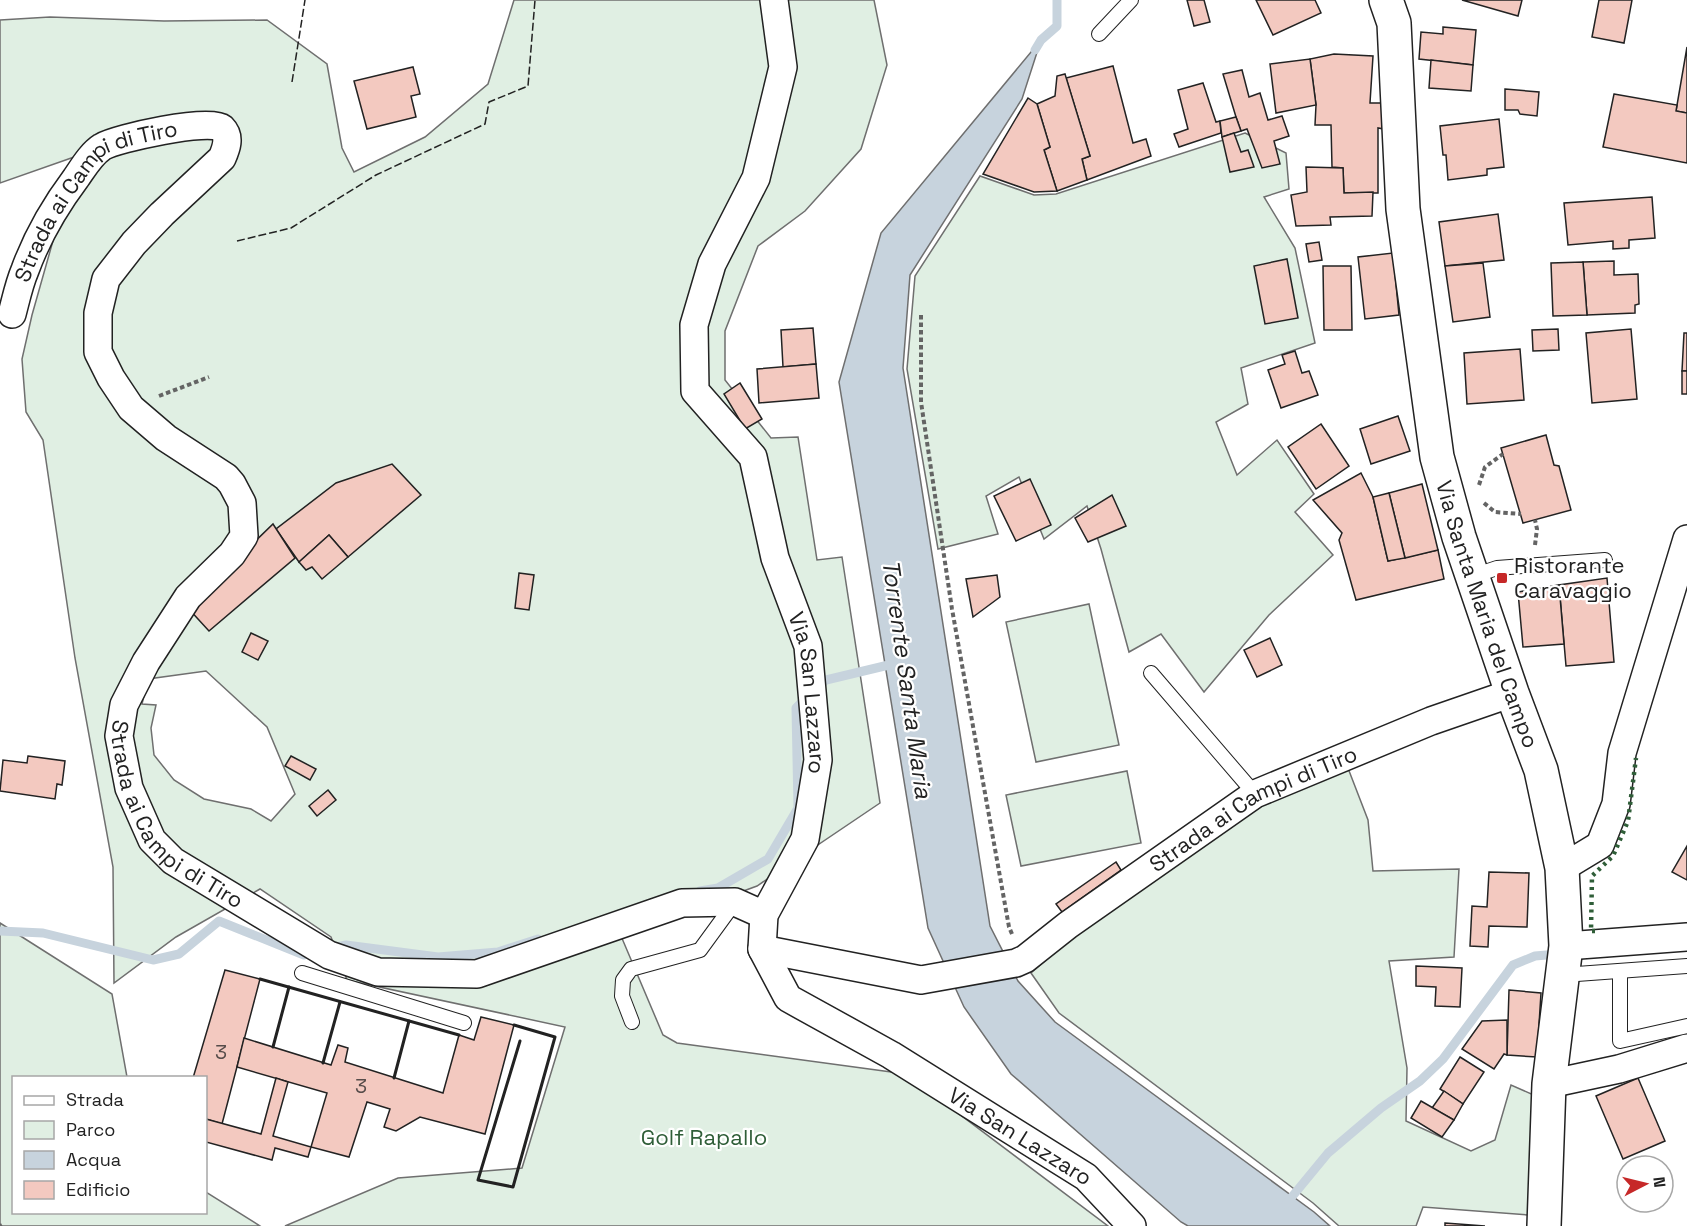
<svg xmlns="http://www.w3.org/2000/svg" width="1687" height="1226" viewBox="0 0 1687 1226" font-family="'Space Grotesk',sans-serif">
	<rect width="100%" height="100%" fill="#fff"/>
	<!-- green -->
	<g fill="#e0efe3" stroke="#6f6f6f" stroke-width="1.5" fill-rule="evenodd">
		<path d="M514,0H874L887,65L861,149L805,211L758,246L725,331V380L771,438L798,437L817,560L842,557L880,803L757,886L621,936L663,1035L677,1043L906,1074L1108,1226H285L398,1178L522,1168L565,1027L347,980L331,937L260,889L176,937L114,983L113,867L75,658L43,440L26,412L22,359L32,315L77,156L0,183V20L50,17L164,21L267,20L327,64L342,148L354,172L425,137L488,84ZM206,671L267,727L295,794L271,821L251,809L204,799L174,780L154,755L151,728L156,705L142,704L148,679Z"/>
		<polygon points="1245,133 1286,153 1289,189 1264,197 1295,248 1315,343 1241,368 1248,404 1216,422 1237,475 1277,440 1314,494 1295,512 1333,555 1269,615 1204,692 1161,634 1129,652 1101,549 1087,506 1044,539 1019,477 986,496 998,534 938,549 907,369 915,276 980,176 1034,195 1056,194"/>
		<polygon points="1089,604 1119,745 1036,762 1006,622"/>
		<polygon points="1346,763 1368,820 1373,871 1459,869 1454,957 1389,961 1407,1068 1406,1121 1471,1151 1495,1140 1511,1085 1536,1096 1528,1215 1423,1207 1416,1226 1339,1226 1313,1203 1059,1013 1031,973 1070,939 1269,798"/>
		<polygon points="1127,771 1141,843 1021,866 1006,795"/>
		<polygon points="0,923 112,994 127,1077 14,1078 14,1212 206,1212 206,1192 260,1226 0,1226"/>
	</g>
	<!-- water -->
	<polygon fill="#c7d3dd" stroke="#6f6f6f" stroke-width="1.5" points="1041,40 1022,99 910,275 903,368 990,926 1018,981 1055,1022 1314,1212 1330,1226 1188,1226 1181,1222 1011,1074 964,1007 928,928 839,382 881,233"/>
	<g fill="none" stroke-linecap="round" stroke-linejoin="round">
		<!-- stream -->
		<g stroke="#c7d3dd" stroke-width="9">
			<polyline points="1035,50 1041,40 1057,26 1057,0"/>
			<polyline points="817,688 826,680 897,663"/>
			<polyline points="700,891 718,888 768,859 798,808 796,708 807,697"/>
			<polyline points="0,931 43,933 153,960 179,954 219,921 304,955 311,953"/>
			<polyline points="333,948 346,945 438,957 498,952 538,939"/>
			<polyline points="1286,1204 1328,1153 1381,1108 1420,1081 1443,1059 1513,965 1535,956 1558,954"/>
		</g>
	</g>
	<!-- building -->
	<g fill="#f3c9c0" stroke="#222" stroke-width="1.5">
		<polygon points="1187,0 1204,0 1210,22 1194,26"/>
		<polygon points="1256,0 1315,0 1321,13 1273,35"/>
		<polygon points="1462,0 1522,0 1518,16"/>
		<polygon points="1599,0 1632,0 1624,43 1592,37"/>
		<polygon points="1443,27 1476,30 1473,65 1419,59 1421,32 1443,34"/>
		<polygon points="1687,47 1687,113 1676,111"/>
		<polygon points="1334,54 1373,56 1370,103 1385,103 1384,129 1378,128 1378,193 1344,193 1343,168 1332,167 1331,125 1315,125 1316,105 1310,59"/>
		<polygon points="1310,59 1316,105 1276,113 1270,64"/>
		<polygon points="1431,60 1473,65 1471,91 1429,88"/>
		<polygon points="1113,66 1133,143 1146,139 1151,156 1087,180 1082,159 1090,156 1066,78"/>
		<polygon points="413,67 420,94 411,96 416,117 367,129 354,81"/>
		<polygon points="1242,70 1249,97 1260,93 1268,120 1282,116 1289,136 1274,141 1280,164 1262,168 1247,129 1241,131 1236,117 1223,74"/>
		<polygon points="1065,74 1090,156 1082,159 1087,180 1057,191 1044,150 1050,147 1037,104 1055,96 1057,76"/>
		<polygon points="1203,83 1216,122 1220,121 1221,133 1179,147 1174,134 1188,129 1178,90"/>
		<polygon points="1505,89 1539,92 1537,116 1520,114 1518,110 1505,110"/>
		<polygon points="1614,94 1677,105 1676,111 1687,113 1687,163 1603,147"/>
		<polygon points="1028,98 1037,104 1050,147 1044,150 1057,191 1034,192 983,174"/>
		<polygon points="1236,117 1241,131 1222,137 1220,121"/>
		<polygon points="1499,119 1504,167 1487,169 1487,175 1448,180 1446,155 1443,155 1440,126"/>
		<polygon points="1234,133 1241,152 1248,150 1254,167 1230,172 1222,137"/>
		<polygon points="1306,167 1343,168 1344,193 1373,192 1372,216 1330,217 1331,225 1296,226 1291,195 1307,192"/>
		<polygon points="1652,197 1655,238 1629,240 1629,248 1613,249 1613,241 1568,245 1564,203"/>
		<polygon points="1498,214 1504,260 1445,266 1439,222"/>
		<polygon points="1319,242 1322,260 1309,262 1306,244"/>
		<polygon points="1393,253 1399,315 1365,319 1358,257"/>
		<polygon points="1287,259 1298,318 1265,324 1254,266"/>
		<polygon points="1614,261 1614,275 1638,274 1639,304 1635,305 1635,313 1587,315 1583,262"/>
		<polygon points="1583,262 1587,315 1553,316 1551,263"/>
		<polygon points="1483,263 1490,317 1453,322 1445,266"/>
		<polygon points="1323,266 1351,266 1352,330 1324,330"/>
		<polygon points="813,328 816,364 783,367 781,330"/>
		<polygon points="1558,329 1559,350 1533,351 1532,330"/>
		<polygon points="1631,329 1637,399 1592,403 1586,333"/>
		<polygon points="1684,333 1687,333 1687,371 1682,371"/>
		<polygon points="1520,349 1524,400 1467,404 1464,353"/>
		<polygon points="1295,351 1302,373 1309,371 1318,395 1281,408 1268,370 1285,364 1282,355"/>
		<polygon points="816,364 819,398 759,403 757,369"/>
		<rect x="1682" y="371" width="5" height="23"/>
		<polygon points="740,383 762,419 745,429 724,394"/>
		<polygon points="1398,416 1410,451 1371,464 1360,429"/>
		<polygon points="1321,424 1349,466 1316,489 1288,447"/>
		<polygon points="1546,435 1554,465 1559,466 1571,510 1523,523 1501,448"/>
		<polygon points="392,464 421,495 348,557 329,535 299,562 276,529 336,483"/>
		<polygon points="1361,473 1373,497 1388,561 1438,550 1444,579 1356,600 1339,540 1342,533 1313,500"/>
		<polygon points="1030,479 1051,525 1016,541 994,496"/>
		<polygon points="1422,484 1438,550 1405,558 1389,493"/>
		<polygon points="1389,493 1405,558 1388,561 1373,497"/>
		<polygon points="1112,495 1126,526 1088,542 1075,518"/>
		<polygon points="273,524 295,558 209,631 187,607"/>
		<polygon points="329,535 348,557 322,579 312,567 306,570 299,562"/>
		<polygon points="519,573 534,575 529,610 515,608"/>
		<polygon points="997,575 1000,597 973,617 966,579"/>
		<polygon points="1607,578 1614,662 1566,666 1559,585"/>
		<polygon points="1559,585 1564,644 1523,647 1518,592"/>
		<polygon points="251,633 268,641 258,660 242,652"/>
		<polygon points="1270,638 1282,665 1257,677 1244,650"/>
		<polygon points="28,756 65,761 62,785 57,784 55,799 0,791 3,760 27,763"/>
		<polygon points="291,756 316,769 310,780 285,766"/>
		<polygon points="328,790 336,800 317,816 309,806"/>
		<polygon points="1687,846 1687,880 1672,872"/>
		<polygon points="1116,862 1121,870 1062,912 1056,904"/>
		<polygon points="1489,872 1529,873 1527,927 1489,926 1488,947 1470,946 1472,906 1487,907"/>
		<polygon points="1416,966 1462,968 1460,1007 1435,1006 1436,987 1416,986"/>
		<polygon points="225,970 260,979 222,1124 206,1119 206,1078 193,1078"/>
		<polygon points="1509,990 1541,993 1537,1057 1507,1055"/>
		<polygon points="481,1017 514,1025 485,1134 420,1117 396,1131 384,1127 390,1109 367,1102 349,1157 311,1147 327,1093 237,1067 244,1038 331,1065 338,1045 348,1048 345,1062 443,1093 459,1035 474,1040"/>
		<polygon points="1507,1020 1507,1055 1504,1054 1494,1069 1462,1049 1482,1021"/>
		<polygon points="1460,1057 1484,1072 1463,1104 1440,1089"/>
		<polygon points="276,1078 288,1082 273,1136 311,1147 308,1157 275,1148 272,1160 206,1142 206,1119 261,1134"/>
		<polygon points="1638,1078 1665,1141 1623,1159 1596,1096"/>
		<polygon points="1444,1091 1463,1104 1454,1120 1432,1108"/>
		<polygon points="1421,1101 1454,1120 1442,1137 1411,1118"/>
		<polygon points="1445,1223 1485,1226 1445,1226"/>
	</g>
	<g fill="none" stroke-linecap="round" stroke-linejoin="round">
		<!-- lane casing -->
		<g stroke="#222" stroke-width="16">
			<g id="lane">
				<polyline points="1099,34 1131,0"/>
				<polyline points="1473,576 1497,568 1605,560"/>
				<polyline points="1151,673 1255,794"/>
				<polyline points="1620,971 1620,1041 1687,1026"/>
				<polyline points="302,973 464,1023"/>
				<polyline points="1563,975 1687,966"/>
				<polyline points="632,1022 622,996 623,980 631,969 700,950 735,902"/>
			</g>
		</g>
		<!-- street casing -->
		<g stroke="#222" stroke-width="30">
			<g id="street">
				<path id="s1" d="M774,0L783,67L756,178L712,264L694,325L695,391L753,457L775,558L808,646L818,760L805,839L764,915L762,949L788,998L891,1055L1086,1177L1132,1226"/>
				<path id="s2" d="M12,314C16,299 19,284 25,270C37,237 55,206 76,178C83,168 91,154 102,147C117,138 210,118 222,128C231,137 226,149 222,158L162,214L134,243L106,279L98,313V352L111,378L131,408L166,438L226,477L232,484L242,503L244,536L232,554L188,597L146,662L124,705L119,736L129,788L152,840L173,861L329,955L378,972L477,974L682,903L735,902L764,915"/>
				<polyline points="1562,868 1600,845 1616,804 1622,753 1687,539"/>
				<polyline points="1566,946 1687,937"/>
				<path id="s3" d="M762,949L921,980L1016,963L1025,959L1068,925L1255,794L1431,721L1512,693"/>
				<polyline points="1549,1084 1619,1069 1687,1048"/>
			</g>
		</g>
		<!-- secondary casing -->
		<g stroke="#222" stroke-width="36">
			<g id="secondary">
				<path id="s4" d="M1386,0L1394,23L1403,209L1437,457L1459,537L1512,693L1541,770L1562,868L1566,946L1549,1084L1544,1226"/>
			</g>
		</g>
		<!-- path -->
		<g stroke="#646464" stroke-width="4" stroke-dasharray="4.5 3" stroke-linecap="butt">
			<polyline points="921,315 921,402 952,609 1009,927 1012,934"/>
			<polyline points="159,396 209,377"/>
			<polyline points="1479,485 1485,467 1503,454"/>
			<polyline points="1484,503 1495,512 1521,514"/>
			<polyline points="1535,545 1537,529 1535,520"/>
			<polyline points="0,1226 2,1225"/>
		</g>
		<!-- lane -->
		<use href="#lane" stroke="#fff" stroke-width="14"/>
		<!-- street -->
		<use href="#street" stroke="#fff" stroke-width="27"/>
		<!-- secondary -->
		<use href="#secondary" stroke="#fff" stroke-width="33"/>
		<!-- hedge -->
		<polyline stroke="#2f5e38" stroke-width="4.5" stroke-dasharray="3 4.5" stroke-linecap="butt" points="1595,931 1591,931 1592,876 1613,856 1628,821 1636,758"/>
		<!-- fence -->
		<g stroke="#222" stroke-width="1.5" stroke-dasharray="8 3" stroke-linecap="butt">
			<polyline points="292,82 305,0"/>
			<polyline points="237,241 291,228 376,175 485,124 489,102 528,86 535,0"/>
		</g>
		<!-- wall -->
		<g stroke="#222" stroke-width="3">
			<polyline points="260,979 459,1035"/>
			<polyline points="514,1025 555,1037 513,1187 478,1180 520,1041"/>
			<polyline points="273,1047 289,987"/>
			<polyline points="323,1063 340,1002"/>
			<polyline points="394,1078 409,1021"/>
		</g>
	</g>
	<!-- markers -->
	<rect fill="#c62828" stroke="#fff" stroke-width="2" x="1496" y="572" width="12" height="12" rx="3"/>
	<g text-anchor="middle" stroke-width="4.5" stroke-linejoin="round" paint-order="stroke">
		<!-- number labels -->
		<g font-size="20" fill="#564c4a">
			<text x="221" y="1059">3</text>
			<text x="361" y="1093">3</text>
		</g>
		<!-- street labels -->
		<g font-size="22" fill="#222" stroke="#fff">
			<text dy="8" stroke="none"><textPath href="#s2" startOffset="152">Strada ai Campi di Tiro</textPath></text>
			<text dy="8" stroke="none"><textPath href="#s4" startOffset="626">Via Santa Maria del Campo</textPath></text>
			<text dy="8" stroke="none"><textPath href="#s1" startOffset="740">Via San Lazzaro</textPath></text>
			<text dy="8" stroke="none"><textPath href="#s2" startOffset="1178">Strada ai Campi di Tiro</textPath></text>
			<text dy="8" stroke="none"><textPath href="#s3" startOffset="543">Strada ai Campi di Tiro</textPath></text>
			<text dy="8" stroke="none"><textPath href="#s1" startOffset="1334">Via San Lazzaro</textPath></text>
		</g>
		<!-- poi labels -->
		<g font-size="22" fill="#222" stroke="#fff" text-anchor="start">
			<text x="1514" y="573">Ristorante<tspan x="1514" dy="25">Caravaggio</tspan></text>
		</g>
		<!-- park labels -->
		<g font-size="22" fill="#2f5e38" stroke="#fff">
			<text x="704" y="1145">Golf Rapallo</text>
		</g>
		<!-- water labels -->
		<g font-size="24" font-style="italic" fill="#222" stroke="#fff">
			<text transform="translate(907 679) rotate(82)" y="8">Torrente Santa Maria</text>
		</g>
	</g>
	<!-- legend -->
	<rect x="12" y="1076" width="195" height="138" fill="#ffffff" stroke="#a7a7a7" stroke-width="1.5"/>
	<rect x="24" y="1096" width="30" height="9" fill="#ffffff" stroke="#a7a7a7" stroke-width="1.5"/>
	<text x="66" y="1106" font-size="18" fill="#222222">Strada</text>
	<rect x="24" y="1121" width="30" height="18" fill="#e0efe3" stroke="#a7a7a7" stroke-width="1.5"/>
	<text x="66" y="1136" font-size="18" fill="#222222">Parco</text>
	<rect x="24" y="1151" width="30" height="18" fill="#c7d3dd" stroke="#a7a7a7" stroke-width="1.5"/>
	<text x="66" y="1166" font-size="18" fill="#222222">Acqua</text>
	<rect x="24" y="1181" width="30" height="18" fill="#f3c9c0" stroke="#a7a7a7" stroke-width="1.5"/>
	<text x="66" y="1196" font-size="18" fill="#222222">Edificio</text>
	<!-- north arrow -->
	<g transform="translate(1645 1184) rotate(83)"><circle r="28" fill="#ffffff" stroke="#a7a7a7" stroke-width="1.5"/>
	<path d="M0-4.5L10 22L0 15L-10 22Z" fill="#c62828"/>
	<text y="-9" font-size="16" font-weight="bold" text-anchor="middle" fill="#222222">N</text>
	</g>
</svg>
